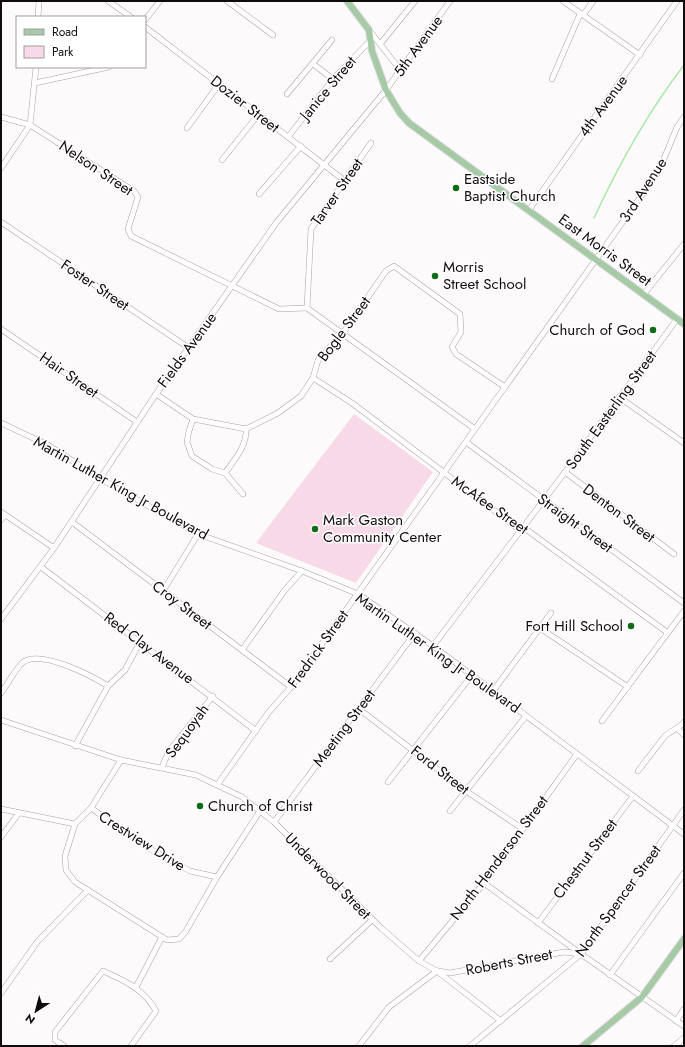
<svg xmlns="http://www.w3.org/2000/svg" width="685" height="1047" viewBox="0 0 685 1047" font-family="Jost,sans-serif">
	<rect width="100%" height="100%" fill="#fdfafb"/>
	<!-- green -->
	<polygon fill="#f8d9e7" points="354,414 433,472 356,583 256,543"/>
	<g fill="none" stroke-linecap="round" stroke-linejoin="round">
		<!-- stream -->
		<path stroke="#ace8a9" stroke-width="1.5" d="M594,218C619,164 648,112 684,65"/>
		<!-- minor casing -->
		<g stroke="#af9fa6" stroke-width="6">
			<g id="minor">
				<polyline points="108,1 131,17"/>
				<polyline points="227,1 273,35"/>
				<polyline points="563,1 640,55"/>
				<polyline points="584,14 593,1"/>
				<polyline points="38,17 39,1"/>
				<polyline points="145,20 160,1"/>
				<polyline points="145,27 345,181"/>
				<polyline points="369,30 401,71"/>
				<polyline points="381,43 415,1"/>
				<polyline points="313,64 333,79"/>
				<polyline points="552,79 580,14"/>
				<polyline points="35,83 109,67"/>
				<polyline points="287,94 332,40"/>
				<polyline points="1,117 30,125 134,191 138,197 128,229 131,236 279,309 307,308 311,229 371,143"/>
				<polyline points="187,128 219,84"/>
				<polyline points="288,137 333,79 370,41"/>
				<polyline points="222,160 258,115"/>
				<polyline points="1,168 30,125 36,67"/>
				<polyline points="259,194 301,146"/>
				<polyline points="529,210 677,1"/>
				<polyline points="1,222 189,348"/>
				<polyline points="644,294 684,244"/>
				<polyline points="307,308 475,429"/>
				<polyline points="1,329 137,422"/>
				<polyline points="313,378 352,403 520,530 527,530 668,633"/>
				<polyline points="156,394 193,419 246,429"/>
				<polyline points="619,397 684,443"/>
				<polyline points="193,419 189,431 187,442 192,456 212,469 225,473"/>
				<polyline points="1,423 48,445 101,479 198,534 302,571 358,594 433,646 684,834"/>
				<polyline points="246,429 278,413 301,396 313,378 318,360 343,333 386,271 394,266 460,314 461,332 452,347 456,354 505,387"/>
				<polyline points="466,442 684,603"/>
				<polyline points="565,472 674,554"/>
				<path d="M225,473C235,459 247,446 246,429"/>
				<polyline points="225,473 243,494"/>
				<polyline points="1,512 54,548"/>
				<polyline points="1,520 5,515"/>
				<polyline points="72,522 291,687"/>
				<polyline points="41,567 256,731"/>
				<polyline points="163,591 198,534"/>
				<polyline points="1,619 54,548 156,394 276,223 386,90 450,1"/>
				<polyline points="540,628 628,687"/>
				<polyline points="433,646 565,472 677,319"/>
				<polyline points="242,650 285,590 302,571"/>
				<polyline points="108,686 125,670 140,642"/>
				<polyline points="493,691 551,613"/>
				<path d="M1,693C8,684 14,671 22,663C39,648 92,676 108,686L75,746"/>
				<polyline points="359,709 466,791 523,829"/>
				<polyline points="1,720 121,760 196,775 242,797 274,822 381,928 419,961 437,971 501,1021"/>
				<polyline points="602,721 684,611"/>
				<polyline points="678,729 684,735"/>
				<polyline points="121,760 91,808 75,824 65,856 66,870 75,882 167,940 179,939 186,931 217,877 260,811"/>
				<polyline points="162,767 169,751 213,696"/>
				<path d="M638,771L665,736C671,730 679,729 684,722"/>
				<polyline points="388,782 472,675"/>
				<polyline points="218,784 268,713 291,687 659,171 677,127 684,117"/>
				<polyline points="91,808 145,846 190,871 217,877"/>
				<polyline points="1,809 75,824"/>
				<polyline points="450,811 526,716"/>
				<polyline points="274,822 415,633"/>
				<polyline points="1,837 19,813"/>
				<polyline points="484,883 581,954 684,1026"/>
				<polyline points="538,923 633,796"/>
				<polyline points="330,959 372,920"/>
				<polyline points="419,961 484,883 577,754"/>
				<polyline points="438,971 450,973 564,952 580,954"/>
				<polyline points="610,975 684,873"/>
				<polyline points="136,987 162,937"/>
				<polyline points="1,993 38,941 88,890"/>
				<polyline points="676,1021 684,1009"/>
				<path d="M64,1046L55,1040V1032L103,971C125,981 144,989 156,1011L131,1046"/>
				<polyline points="359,1046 389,1007 437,971"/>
				<polyline points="470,1046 581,954 684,810"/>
				<polyline points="674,1046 684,1038"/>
			</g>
		</g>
		<!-- major casing -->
		<g stroke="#d9d8d8" stroke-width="8">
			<g id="major">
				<polyline points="347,1 369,30 372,51 386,90 400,113 409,123 684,324"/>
				<polyline points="583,1046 642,997 684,939"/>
			</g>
		</g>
		<!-- minor -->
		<use href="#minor" stroke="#fff" stroke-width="5"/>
		<!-- major -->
		<use href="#major" stroke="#a7caa6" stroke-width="6"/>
	</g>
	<!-- markers -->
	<g fill="#0f6b16" stroke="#fff" stroke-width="1.5">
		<circle cx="456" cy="188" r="4"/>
		<circle cx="435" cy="276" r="4"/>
		<circle cx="653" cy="330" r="4"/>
		<circle cx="315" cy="529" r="4"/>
		<circle cx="631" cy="626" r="4"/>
		<circle cx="200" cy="806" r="4"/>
	</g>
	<g text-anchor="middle" stroke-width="3" stroke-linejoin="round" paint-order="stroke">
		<!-- street labels -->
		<g font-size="15" fill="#110b0e" stroke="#fff">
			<text transform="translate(418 46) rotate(-54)" y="5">5th Avenue</text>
			<text transform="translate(328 88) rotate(-50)" y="5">Janice Street</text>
			<text transform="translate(245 104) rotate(38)" y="5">Dozier Street</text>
			<text transform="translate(603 106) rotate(-54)" y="5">4th Avenue</text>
			<text transform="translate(96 168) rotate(34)" y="5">Nelson Street</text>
			<text transform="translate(643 190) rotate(-57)" y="5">3rd Avenue</text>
			<text transform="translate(337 192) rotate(-55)" y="5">Tarver Street</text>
			<text transform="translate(605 250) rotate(36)" y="5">East Morris Street</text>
			<text transform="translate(95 285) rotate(34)" y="5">Foster Street</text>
			<text transform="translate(344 329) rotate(-53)" y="5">Bogle Street</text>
			<text transform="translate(187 350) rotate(-54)" y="5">Fields Avenue</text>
			<text transform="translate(69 375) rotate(35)" y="5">Hair Street</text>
			<text transform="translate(611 410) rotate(-54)" y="5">South Easterling Street</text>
			<text transform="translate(121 488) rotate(29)" y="5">Martin Luther King Jr Boulevard</text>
			<text transform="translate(490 505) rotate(35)" y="5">McAfee Street</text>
			<text transform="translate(619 513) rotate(37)" y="5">Denton Street</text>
			<text transform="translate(575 523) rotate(36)" y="5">Straight Street</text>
			<text transform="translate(182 605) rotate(37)" y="5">Croy Street</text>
			<text transform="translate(149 648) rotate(37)" y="5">Red Clay Avenue</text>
			<text transform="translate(318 649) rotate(-54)" y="5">Fredrick Street</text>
			<text transform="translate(438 653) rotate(35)" y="5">Martin Luther King Jr Boulevard</text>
			<text transform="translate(344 728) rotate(-53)" y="5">Meeting Street</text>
			<text transform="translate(187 731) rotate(-54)" y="5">Sequoyah</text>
			<text transform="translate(440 770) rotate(38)" y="5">Ford Street</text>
			<text transform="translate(142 841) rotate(32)" y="5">Crestview Drive</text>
			<text transform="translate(499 858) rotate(-53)" y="5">North Henderson Street</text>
			<text transform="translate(585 859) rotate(-53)" y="5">Chestnut Street</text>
			<text transform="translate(328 876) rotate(45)" y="5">Underwood Street</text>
			<text transform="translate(618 901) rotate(-54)" y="5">North Spencer Street</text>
			<text transform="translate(509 962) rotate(-11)" y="5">Roberts Street</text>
		</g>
		<!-- poi labels -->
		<g font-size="15" fill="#110b0e" stroke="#fff" text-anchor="start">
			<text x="464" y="184">Eastside<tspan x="464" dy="17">Baptist Church</tspan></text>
			<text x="443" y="272">Morris<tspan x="443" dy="17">Street School</tspan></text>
			<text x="645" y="335" text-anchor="end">Church of God</text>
			<text x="323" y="525">Mark Gaston<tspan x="323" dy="17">Community Center</tspan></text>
			<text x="623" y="631" text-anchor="end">Fort Hill School</text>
			<text x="208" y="811">Church of Christ</text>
		</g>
	</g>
	<!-- border -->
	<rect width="685" height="1047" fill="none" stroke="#110b0e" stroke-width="4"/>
	<!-- legend -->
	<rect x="16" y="16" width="130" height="52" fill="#ffffff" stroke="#a09d9f"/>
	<rect x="24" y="29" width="20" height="6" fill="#a7caa6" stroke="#a09d9f"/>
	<text x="52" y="36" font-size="12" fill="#110b0e">Road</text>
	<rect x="24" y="46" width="20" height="12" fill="#f8d9e7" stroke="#a09d9f"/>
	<text x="52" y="56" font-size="12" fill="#110b0e">Park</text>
	<!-- north arrow -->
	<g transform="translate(36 1011) rotate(216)" stroke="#ffffff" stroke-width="3" paint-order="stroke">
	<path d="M0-3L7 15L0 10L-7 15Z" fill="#110b0e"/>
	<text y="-6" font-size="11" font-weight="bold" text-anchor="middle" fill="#110b0e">N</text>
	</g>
</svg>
